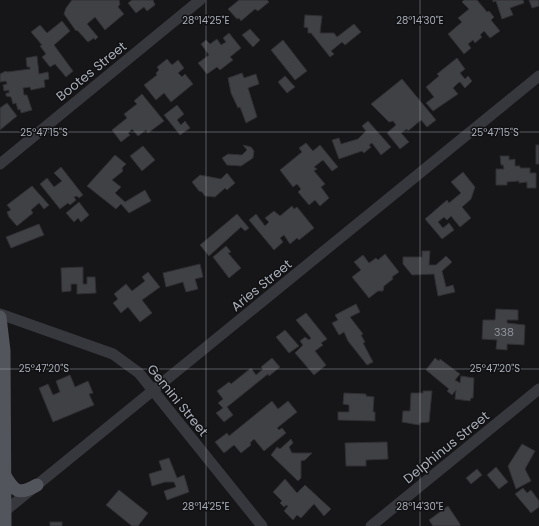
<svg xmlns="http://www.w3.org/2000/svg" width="539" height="526" viewBox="0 0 539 526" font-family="Poppins,sans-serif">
	<rect width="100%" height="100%" fill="#161618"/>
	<!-- building -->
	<g fill="#404145" stroke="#303034">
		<polygon points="72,0 119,0 120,4 118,7 124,14 105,30 95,17 87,24 98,37 95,40 94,38 88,42 77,30 76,31 64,14 66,8"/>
		<polygon points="132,0 153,0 155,5 147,11 144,7 136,13 128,3"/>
		<polygon points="239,0 267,0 269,2 258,11 255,9 241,21 239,18 237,19 228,9"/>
		<polygon points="464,0 477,0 487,12 489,11 494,17 491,20 500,31 490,38 484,31 480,35 482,37 475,43 473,40 468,44 471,48 464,54 448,34 462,22 458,18 469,9 462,2"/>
		<polygon points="493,0 523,0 524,3 510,8 513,15 502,19 496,1 493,2"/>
		<polygon points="529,0 539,0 539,6 532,8"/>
		<polygon points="305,15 322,16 320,33 334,33 337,37 354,24 361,32 345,45 342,42 331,51 334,54 330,57 311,33 308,33 308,28 304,27"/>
		<polygon points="62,21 70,31 54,45 73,71 66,77 55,64 50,67 42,57 46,54 40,46 42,45 31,32 40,25 47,33"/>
		<polygon points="250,29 260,40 253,47 242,35"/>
		<polygon points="229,33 241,48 230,57 233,60 220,70 217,67 207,74 198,63 209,55 201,44 206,40 210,44 217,39 221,45 226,42 223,38"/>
		<polygon points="283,40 307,71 295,80 271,50"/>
		<polygon points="37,56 39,74 48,72 49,79 44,80 45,87 31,90 30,87 23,88 24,95 27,95 32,110 21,113 20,109 18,110 16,103 13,104 11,97 6,96 6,93 9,93 9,90 4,91 3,85 7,84 6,81 0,82 0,74 6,71 7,72 30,69 30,67 27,67 26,58"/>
		<polygon points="457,58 465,69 460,73 465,79 468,76 472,81 465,88 460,82 458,83 453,88 458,94 433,111 426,103 434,97 426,87 439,76 437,74"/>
		<polygon points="167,59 172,65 178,60 184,68 178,73 182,77 185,74 193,84 171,102 164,93 156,100 144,85 157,75 156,73 159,70 157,67"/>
		<polygon points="242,73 244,78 256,74 259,84 248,88 257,117 246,123 240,107 238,108 231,93 228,78"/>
		<polygon points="285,76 295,87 287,93 278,82"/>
		<polygon points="402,79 436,120 427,127 421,120 408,131 407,129 401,133 409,142 400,149 387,133 396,125 393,121 389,122 371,104"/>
		<polygon points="142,94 164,121 148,133 146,130 138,136 132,129 128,133 130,135 121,142 112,130 127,118 124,114 137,104 134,101"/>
		<polygon points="7,103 17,116 0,130 0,108"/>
		<polygon points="177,105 184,114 177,120 181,125 185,121 190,128 180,135 164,115"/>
		<polygon points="368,121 391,147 381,155 372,143 369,145 371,147 364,153 362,151 339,159 332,140 339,138 341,144 358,139 366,131 362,126"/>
		<polygon points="306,143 313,151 320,145 338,167 332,171 323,160 314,167 317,169 314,171 325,184 321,187 329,198 320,206 315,200 309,205 298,192 301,189 297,184 293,187 280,170 302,152 299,148"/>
		<polygon points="243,145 251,147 254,151 253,158 241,166 227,165 222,158 228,154 242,155 247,150"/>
		<rect x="536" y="145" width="3" height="19"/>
		<polygon points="143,146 155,160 142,171 130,156"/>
		<polygon points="115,155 126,164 122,168 123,171 112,180 121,187 115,193 125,202 145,190 151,201 129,213 121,204 116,209 87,186"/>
		<polygon points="500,156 509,156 509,160 515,159 515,166 520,166 520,168 530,168 530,173 536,173 536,188 527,188 527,182 519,183 519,181 507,182 507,185 496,185 496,169 504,169 503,165 501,165"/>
		<polygon points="61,167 83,195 79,198 77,196 74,197 76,200 70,205 68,203 60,209 40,184 47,178 54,187 62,181 54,173"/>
		<polygon points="463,172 475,187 471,199 462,207 471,218 460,227 451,216 447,220 444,217 438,222 443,228 449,223 454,230 442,239 425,219 447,200 449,203 461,193 451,182"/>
		<polygon points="227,173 235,183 227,190 225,188 215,197 205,196 202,192 199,191 192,182 200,175 221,179"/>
		<polygon points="32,186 49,205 44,209 39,203 31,210 33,213 17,226 9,217 7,212 11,210 7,205"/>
		<polygon points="79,202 89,215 81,222 78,218 74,222 66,213"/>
		<polygon points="292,206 294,209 297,207 314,228 299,240 297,238 290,244 284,235 280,238 283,242 274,250 249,220 256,214 265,226 269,222 265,218 274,211 280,216"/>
		<polygon points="237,214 249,228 245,231 241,227 209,256 200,245"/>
		<polygon points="39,224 44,235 11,248 6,237"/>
		<polygon points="226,246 231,252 228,253 241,268 229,278 213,257"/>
		<polygon points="422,251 430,251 429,265 436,265 446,256 452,262 442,271 446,287 453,285 455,292 438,296 434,274 412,275 403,264 403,257 422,257"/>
		<polygon points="385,254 399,272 392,277 393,279 384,286 383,291 378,291 369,298 352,277 361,270 354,262 363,255 369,263 376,258 378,260"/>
		<polygon points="200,264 203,277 195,279 198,289 186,292 183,282 166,287 163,273"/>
		<polygon points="83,267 83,284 87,284 87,277 95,277 96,293 77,294 77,284 71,284 71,291 62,292 61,268"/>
		<polygon points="148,272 160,287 142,300 152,313 140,322 128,307 121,313 113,303 118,299 114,294 126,284 132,291 145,281 142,277"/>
		<polygon points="356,304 360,312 350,317 363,334 361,335 365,342 363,343 373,362 367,365 348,341 344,332 339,335 332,323 338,320 335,315"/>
		<polygon points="496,309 518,310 518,320 507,320 507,323 525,325 524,345 507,344 507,350 496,349 497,340 482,339 483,320 495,320"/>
		<polygon points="306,313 327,339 321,343 323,345 315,351 326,365 314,375 295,353 303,345 300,341 305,337 309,340 311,338 296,320"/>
		<polygon points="285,330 299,346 289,353 276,337"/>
		<polygon points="272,358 280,367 269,376 268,374 227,407 233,415 224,422 216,413 223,408 218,403 223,399 217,391 229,382 231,384 251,368 256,375 263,369 261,367"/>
		<polygon points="435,358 439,361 440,359 460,374 455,380 460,383 461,376 474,378 473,398 471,398 470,401 455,399 456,390 452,395 447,391 449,389 426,370"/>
		<polygon points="70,375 75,387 88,381 93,393 89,394 94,405 53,422 39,388 48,384 53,395 60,392 56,381"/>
		<polygon points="423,391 432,391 429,422 420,423 419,425 402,422 403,411 410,411 411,393 423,393"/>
		<polygon points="344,393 366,394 366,396 374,397 373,412 375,412 375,421 338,420 338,412 349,412 349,405 343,404"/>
		<polygon points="272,401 278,409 288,401 297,412 277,428 279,430 282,428 286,433 264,451 254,439 250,443 251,445 241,453 234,445 224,453 215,442 227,433 229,436"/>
		<polygon points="291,439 293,443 289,447 292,453 312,453 305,460 301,461 301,478 298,481 271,455 277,447 280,449"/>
		<polygon points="387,442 388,459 366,460 366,466 346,466 345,443"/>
		<polygon points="522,444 535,451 525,469 531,481 516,489 508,466"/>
		<polygon points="169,458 177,478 184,475 189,492 167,500 164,491 176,487 174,482 165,482 152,486 149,474 162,470 159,461"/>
		<polygon points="496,467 508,482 499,489 487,475"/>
		<polygon points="477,469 482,475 471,484 466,478"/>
		<polygon points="285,479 297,493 305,485 331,509 324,516 314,504 301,518 297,515 293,520 284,511 288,506 286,505 284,507 280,503 282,501 273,492"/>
		<polygon points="523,488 527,493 531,490 539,501 539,507 531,513 515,494"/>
		<polygon points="119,490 148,513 138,526 132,526 106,505"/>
		<polygon points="448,506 460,524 460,526 433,526 429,520"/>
		<rect x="50" y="522" width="12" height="4"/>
	</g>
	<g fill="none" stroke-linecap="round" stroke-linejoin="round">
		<!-- minor -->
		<g stroke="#37383d" stroke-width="11">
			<polyline points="0,164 200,0"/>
			<polyline points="0,314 113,354 139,373 262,526"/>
			<polyline points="0,515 539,76"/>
			<polyline points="371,526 539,389"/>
		</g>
		<!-- major -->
		<g stroke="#53555c" stroke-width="13">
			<polyline points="0,317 4,351 5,526"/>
			<path d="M4,474C14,491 18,496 37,485"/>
		</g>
	</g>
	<!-- ticks -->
	<path fill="none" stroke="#a8adb8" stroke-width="1" stroke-opacity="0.45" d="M206,0V526M420,0V526M0,132H539M0,369H539"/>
	<g text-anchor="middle" stroke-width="3" stroke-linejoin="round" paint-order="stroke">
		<!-- number labels -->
		<g font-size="11" fill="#8e929b">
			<text x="504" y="336">338</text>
		</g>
		<!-- street labels -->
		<g font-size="13" fill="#a8adb8" stroke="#111113">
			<text transform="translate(91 71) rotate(-39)" y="5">Bootes Street</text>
			<text transform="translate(261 285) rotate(-39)" y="5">Aries Street</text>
			<text transform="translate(178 400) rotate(51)" y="5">Gemini Street</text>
			<text transform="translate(446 447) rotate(-39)" y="5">Delphinus Street</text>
		</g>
	</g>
	<g font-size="10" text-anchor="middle" fill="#a8adb8" stroke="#111113" stroke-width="3" stroke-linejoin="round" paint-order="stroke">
		<text x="206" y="24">28°14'25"E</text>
		<text x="420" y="24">28°14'30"E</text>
		<text x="44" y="136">25°47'15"S</text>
		<text x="495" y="136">25°47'15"S</text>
		<text x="44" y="372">25°47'20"S</text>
		<text x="495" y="372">25°47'20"S</text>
		<text x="206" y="510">28°14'25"E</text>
		<text x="420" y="510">28°14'30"E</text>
	</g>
</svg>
